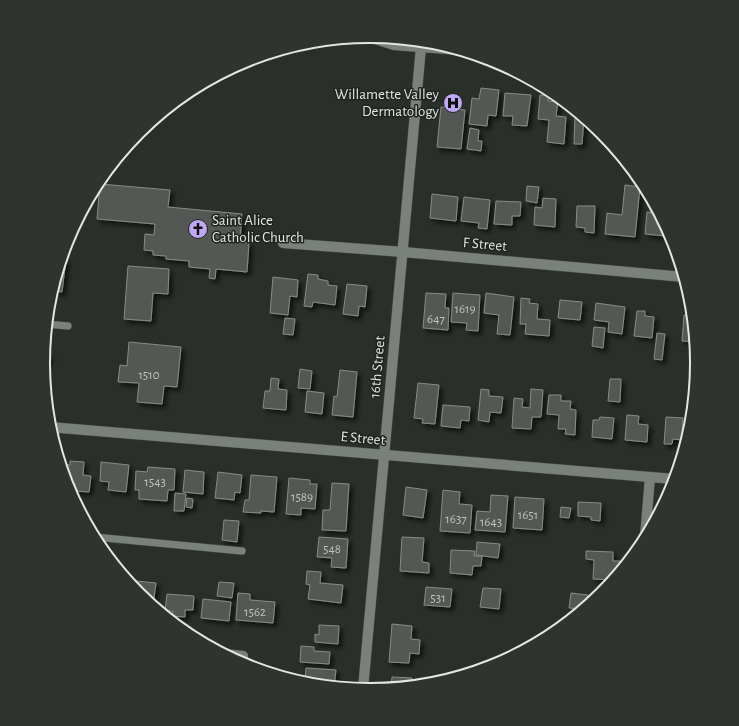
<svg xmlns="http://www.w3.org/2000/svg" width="739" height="726" viewBox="0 0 739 726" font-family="'Alegreya Sans',sans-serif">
	<defs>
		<filter id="shadow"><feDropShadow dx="3.5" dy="3.5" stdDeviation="2" flood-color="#0009"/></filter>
	</defs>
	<rect width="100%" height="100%" fill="#2a2f2a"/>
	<!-- building -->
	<g fill="#535954" stroke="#868c86" filter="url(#shadow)">
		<polygon points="481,88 499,90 496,116 488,115 487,126 469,124 472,98 479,99"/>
		<polygon points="505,93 531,95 527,126 512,125 513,116 503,116"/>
		<polygon points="540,95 549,96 548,101 558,102 556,116 566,117 564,144 547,142 549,120 538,119"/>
		<polygon points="441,107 465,110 461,149 437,147"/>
		<polygon points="575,116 582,116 584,118 582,144 574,144"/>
		<polygon points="470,128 479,130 478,141 482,141 481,151 467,149"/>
		<polygon points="100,184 170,190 168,207 242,214 240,242 249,243 247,272 216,269 215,279 209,278 210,269 189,267 189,261 166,259 166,256 153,255 153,251 144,250 145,234 154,235 155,224 97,219"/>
		<polygon points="625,185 640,187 635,237 605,234 607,213 622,215"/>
		<polygon points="527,186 539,187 537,203 526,201"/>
		<polygon points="432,194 458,197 456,221 430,218"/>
		<polygon points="464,197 490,200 487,229 478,228 479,223 461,221"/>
		<polygon points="543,198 556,199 555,227 534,225 535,207 542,208"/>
		<polygon points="496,201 521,202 520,216 512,216 512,225 494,224"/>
		<polygon points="577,206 595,206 594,233 585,232 585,228 576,227"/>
		<polygon points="647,212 657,213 657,218 661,218 666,228 665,236 645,234"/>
		<polygon points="61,258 66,259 62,292 51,290"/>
		<polygon points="128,266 169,269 168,294 153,293 151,321 124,319"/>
		<polygon points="308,274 318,275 318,279 328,281 328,285 337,286 335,305 313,302 312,307 304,306"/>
		<polygon points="273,277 298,280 297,297 290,296 288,315 270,313"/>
		<polygon points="347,284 367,286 365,307 359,306 358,316 343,314"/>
		<polygon points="426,293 446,294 445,308 449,308 448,330 423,328"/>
		<polygon points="453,293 480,295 478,331 466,330 467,323 451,322"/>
		<polygon points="486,293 514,297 510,335 497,334 499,315 484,313"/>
		<polygon points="521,298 530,299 529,303 538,304 537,319 550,320 549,336 525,334 526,324 520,324"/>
		<polygon points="560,300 582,302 580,320 558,318"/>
		<polygon points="596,303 625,307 622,334 608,332 609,322 594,320"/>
		<polygon points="637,311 645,311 645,316 654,317 652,338 634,336"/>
		<polygon points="684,315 692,315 694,342 682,341"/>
		<polygon points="285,318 295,319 293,335 283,334"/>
		<polygon points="594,327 605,328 603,348 592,346"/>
		<polygon points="657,333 665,334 662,360 654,359"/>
		<polygon points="129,342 181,347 177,387 164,386 162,404 137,402 139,383 118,382 120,365 127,366"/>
		<polygon points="43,355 49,356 47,365 43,365"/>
		<polygon points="300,369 312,371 310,389 298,388"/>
		<polygon points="340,370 357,372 353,417 332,415 334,396 337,397"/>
		<polygon points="271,378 279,379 278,389 287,390 286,410 263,408 265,391 270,391"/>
		<polygon points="610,379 621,379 620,402 608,401"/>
		<polygon points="418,383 439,385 435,424 422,423 423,419 414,418"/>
		<polygon points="481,389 489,390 489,396 503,397 501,413 490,412 489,422 478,420"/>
		<polygon points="531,389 543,390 541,417 532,417 531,429 512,428 514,398 523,399 522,407 530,408"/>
		<polygon points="307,391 324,393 322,414 305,412"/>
		<polygon points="549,395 561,395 561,401 571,401 570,409 576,410 575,435 565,434 566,429 558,429 559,415 547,414"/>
		<polygon points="443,405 470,407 469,421 461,420 460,428 441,426"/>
		<polygon points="627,415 639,416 638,424 648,425 647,442 625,440"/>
		<polygon points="600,417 614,418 612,439 592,437 593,420 599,420"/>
		<polygon points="666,417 683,418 682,440 673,439 672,444 664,444"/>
		<polygon points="70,461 84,462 83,475 91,476 89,492 75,491 75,484 66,483 62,469 62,464 70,465"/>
		<polygon points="101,462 129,465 126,492 108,490 109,482 100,481"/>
		<polygon points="148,467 175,469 174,490 168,490 167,501 139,499 139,490 135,490 136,471 147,472"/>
		<polygon points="185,470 204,472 203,494 183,492"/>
		<polygon points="218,472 242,475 240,493 235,492 234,500 215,498"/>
		<polygon points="251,475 277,477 274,512 261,511 261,513 243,512 245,500 249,500"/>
		<polygon points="289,478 310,480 310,484 317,484 315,509 301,508 301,515 286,514"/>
		<polygon points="332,483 349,484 346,531 322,530 323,510 330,510"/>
		<polygon points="406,487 427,490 423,518 403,515"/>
		<polygon points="443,490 460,492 459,504 472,505 470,533 440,531"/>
		<polygon points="175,493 186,494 184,511 174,511"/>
		<polygon points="491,495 508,496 505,532 475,530 477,511 490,512"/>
		<polygon points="515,497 544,499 542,530 513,528"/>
		<polygon points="187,498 193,499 192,508 186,507"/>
		<polygon points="578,502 601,503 600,521 591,520 591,517 578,516"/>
		<polygon points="561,507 571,508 569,518 560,517"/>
		<polygon points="224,520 239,521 237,542 222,540"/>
		<polygon points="319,537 348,539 346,568 331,567 332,558 317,557"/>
		<polygon points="402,537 424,538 422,562 429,563 429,573 400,571"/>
		<polygon points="477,542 500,544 498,558 476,555"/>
		<polygon points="99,546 105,547 104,553"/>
		<polygon points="451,550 475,551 474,556 482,556 481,566 473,566 472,575 450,573"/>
		<polygon points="586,551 613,552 613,561 620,561 619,571 616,576 612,576 612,580 593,579 594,560 586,559"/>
		<polygon points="307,571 321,572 320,583 343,585 341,603 308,599 310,585 306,584"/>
		<polygon points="127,580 156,583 153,606 138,594"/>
		<polygon points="219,582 234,583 232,598 217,596"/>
		<polygon points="426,587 452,589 450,607 424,605"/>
		<polygon points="483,588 501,589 499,609 480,607"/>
		<polygon points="238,593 250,594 250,600 275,602 273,623 236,620"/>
		<polygon points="571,593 588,595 587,604 589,604 582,609 569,608"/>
		<polygon points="167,594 194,596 193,610 185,610 185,617 172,616 173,611 165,611"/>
		<polygon points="203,599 231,602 229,621 201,618"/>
		<polygon points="392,624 412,626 411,639 420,640 419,654 410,653 409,663 389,662"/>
		<polygon points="319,625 339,626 338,644 315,642 315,634 319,635"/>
		<polygon points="301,646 314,647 314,651 330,652 329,664 300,662"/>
		<polygon points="306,668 336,670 334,687 305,683"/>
		<polygon points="392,677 412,678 411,686 391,688"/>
	</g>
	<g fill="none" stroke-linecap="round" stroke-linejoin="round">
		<!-- service casing -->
		<g stroke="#484d49" stroke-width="8">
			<g id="service">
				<polyline points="46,324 68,326"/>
				<polyline points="94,537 242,551"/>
			</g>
		</g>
		<!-- minor casing -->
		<g stroke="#484d49" stroke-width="11">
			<g id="minor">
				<polyline points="75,224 77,224"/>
				<polyline points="283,243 403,252 684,277"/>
				<polyline points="645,537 650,477"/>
				<polyline points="223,654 243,656"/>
				<polyline points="363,689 421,47"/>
			</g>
		</g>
		<!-- tertiary casing -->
		<g stroke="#484d49" stroke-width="11">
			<g id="tertiary">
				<polyline points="366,36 394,45 460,50"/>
				<polyline points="49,427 674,479"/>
			</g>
		</g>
		<!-- service -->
		<use href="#service" stroke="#7a807a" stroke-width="7"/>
		<!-- minor -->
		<use href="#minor" stroke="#7a807a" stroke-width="10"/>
		<!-- tertiary -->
		<use href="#tertiary" stroke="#7a807a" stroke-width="10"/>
	</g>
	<!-- icons -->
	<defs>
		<g id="hospital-disc" transform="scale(1)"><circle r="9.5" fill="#bfa8f4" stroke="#202520"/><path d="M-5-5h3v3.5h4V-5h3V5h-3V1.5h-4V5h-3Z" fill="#111"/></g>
		<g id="church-disc" transform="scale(1)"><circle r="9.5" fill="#bfa8f4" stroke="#202520"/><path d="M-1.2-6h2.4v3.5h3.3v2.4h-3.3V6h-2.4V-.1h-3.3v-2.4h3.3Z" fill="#111"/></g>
	</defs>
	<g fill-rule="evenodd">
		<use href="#hospital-disc" x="453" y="103"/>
		<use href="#church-disc" x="198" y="229"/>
	</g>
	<g text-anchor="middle" stroke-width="3" stroke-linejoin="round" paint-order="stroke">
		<!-- number labels -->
		<g font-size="13" fill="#bfc3bf">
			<text x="465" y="313">1619</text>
			<text x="436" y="323">647</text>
			<text x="149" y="379">1510</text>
			<text x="155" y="486">1543</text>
			<text x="302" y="501">1589</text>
			<text x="528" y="519">1651</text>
			<text x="456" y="523">1637</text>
			<text x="491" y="526">1643</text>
			<text x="332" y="553">548</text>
			<text x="438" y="602">531</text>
			<text x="255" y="616">1562</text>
		</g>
		<!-- poi labels -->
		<g font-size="15" fill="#e3e6e3" stroke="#202520" text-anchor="end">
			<text x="439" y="99">Willamette Valley<tspan x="439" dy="17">Dermatology</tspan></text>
			<text x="212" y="225" text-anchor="start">Saint Alice<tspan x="212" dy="17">Catholic Church</tspan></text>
		</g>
		<!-- street labels -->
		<g font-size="15" fill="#e3e6e3" stroke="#202520">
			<text transform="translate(485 244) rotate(5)" y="5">F Street</text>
			<text transform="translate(377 367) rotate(-85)" y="5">16th Street</text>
			<text transform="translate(363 438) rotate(5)" y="5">E Street</text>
		</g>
	</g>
	<!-- crop -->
	<path d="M0 0H739V726H0ZM50 363a320 320 0 1 1 640 0a320 320 0 1 1-640 0Z" fill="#303430" fill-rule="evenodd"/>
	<path fill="none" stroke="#e3e6e3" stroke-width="2" d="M50 363a320 320 0 1 1 640 0a320 320 0 1 1-640 0Z"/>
</svg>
